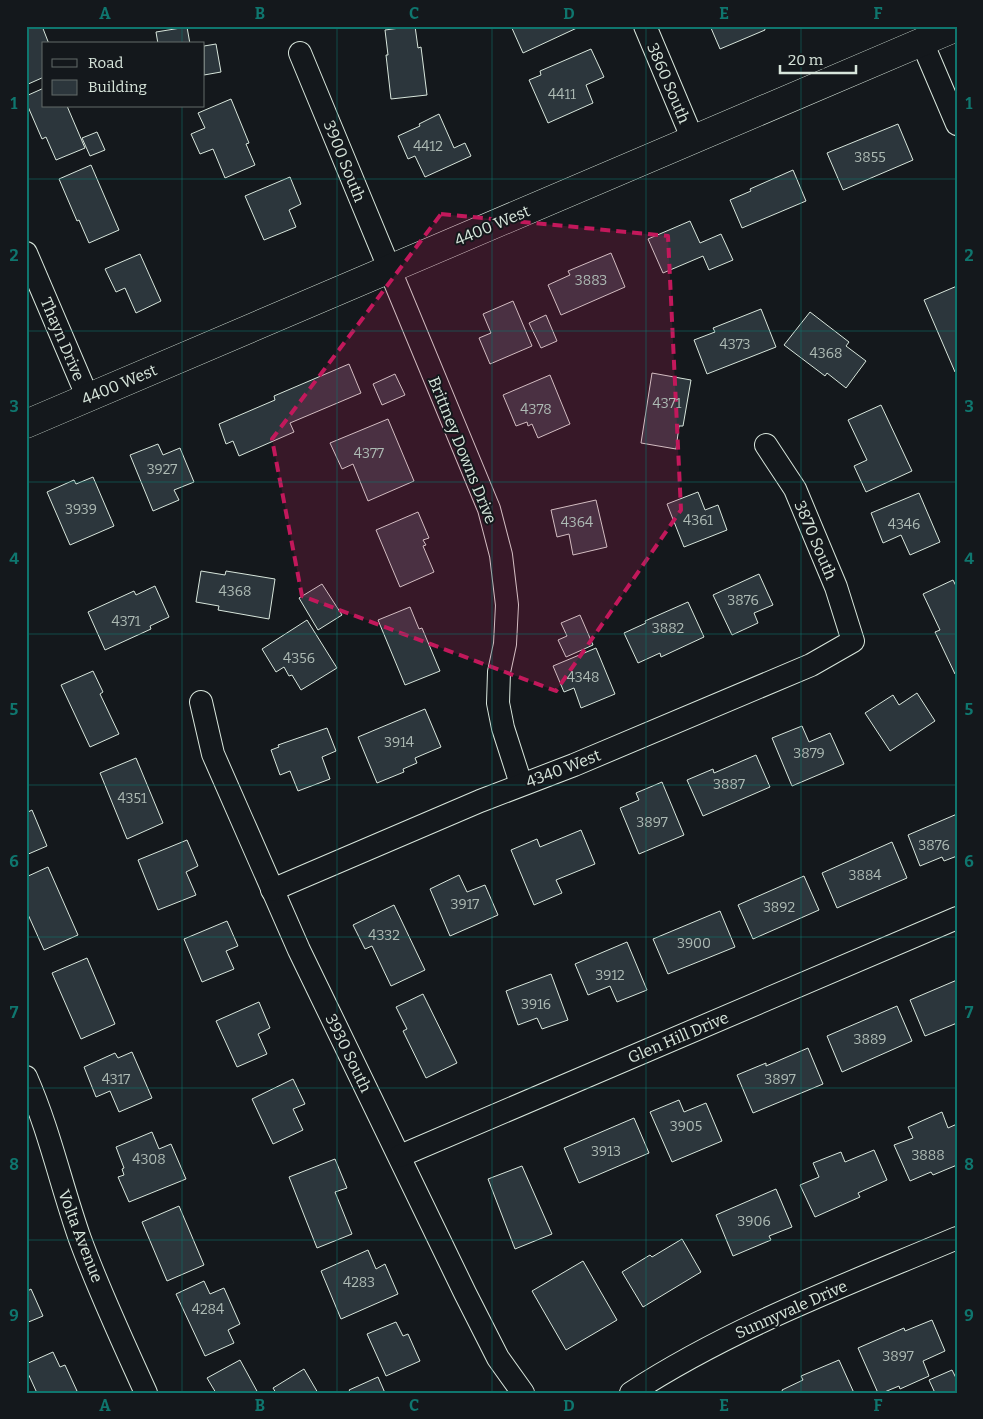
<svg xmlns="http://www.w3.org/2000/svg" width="983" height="1419" viewBox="0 0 983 1419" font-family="Bitter,serif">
	<rect width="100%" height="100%" fill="#14181c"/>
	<!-- building -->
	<g fill="#2c363c" stroke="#d8e6dc">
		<polygon points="26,26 42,26 49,44 44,44 44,77 26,85"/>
		<polygon points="415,26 418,48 421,47 427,95 391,99 386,55 388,55 385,30"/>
		<polygon points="511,26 578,26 579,27 523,53"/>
		<polygon points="714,26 764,26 765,30 720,49 711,28"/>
		<polygon points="187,27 190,44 158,44 156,32"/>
		<polygon points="216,44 221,72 204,75 204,46"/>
		<polygon points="591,49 604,77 586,85 593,103 548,123 529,80 541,75 540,71"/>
		<polygon points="44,88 44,106 67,106 85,148 56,160 46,137 42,139 26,102 26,96"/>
		<polygon points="231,99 249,143 246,144 255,165 225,178 213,149 200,154 191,134 205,128 198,113"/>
		<polygon points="439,114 454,148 465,143 471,156 425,177 415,156 408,159 398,136 420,126 419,124"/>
		<polygon points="898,124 913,160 843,190 827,153"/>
		<polygon points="97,132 105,150 90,156 82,138"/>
		<polygon points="91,165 119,230 89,243 79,220 77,221 59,179"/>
		<polygon points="793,170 806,201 742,228 730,200 751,191 750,189"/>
		<polygon points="290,177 301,204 289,210 296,227 264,240 245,196"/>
		<polygon points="690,221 700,243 721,234 733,260 709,270 703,256 663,273 648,239"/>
		<polygon points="611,253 625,287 561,315 548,285 570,275 568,271"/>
		<polygon points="140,254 161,301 136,313 125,288 116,292 105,269"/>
		<polygon points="957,286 957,371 955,372 924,300"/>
		<polygon points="513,301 532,346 490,364 479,338 491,333 483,314"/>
		<polygon points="761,309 776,347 707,374 694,340 715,332 713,328"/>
		<polygon points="810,312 849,342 846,346 866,361 846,388 827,373 825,376 784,345"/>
		<polygon points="546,315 557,341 541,348 529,323"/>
		<polygon points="349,364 361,393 290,423 294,432 239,456 233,441 226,444 219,424 275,400 274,396"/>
		<polygon points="652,373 691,380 683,426 679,426 676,449 641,443"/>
		<polygon points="395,374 405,395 382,405 373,384"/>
		<polygon points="550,375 570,424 538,438 532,424 528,426 527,422 516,426 503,395"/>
		<polygon points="881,405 912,471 866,492 854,466 867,460 848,420"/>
		<polygon points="388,419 414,481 368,501 353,464 342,469 330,443"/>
		<polygon points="158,444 163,455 180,448 194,482 174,490 179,500 153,511 130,455"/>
		<polygon points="93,477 114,526 70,545 47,492 74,480 76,484"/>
		<polygon points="698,492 705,510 718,505 727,530 684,547 667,504"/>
		<polygon points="919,493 940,542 910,555 901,535 883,543 871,513"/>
		<polygon points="596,500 607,547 573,555 569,534 557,537 551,510"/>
		<polygon points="418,512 429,538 423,540 426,545 423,546 434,572 400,587 376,530"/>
		<polygon points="201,571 225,575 226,571 275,579 269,619 218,610 219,606 196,602"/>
		<polygon points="759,574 773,605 754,613 758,623 732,635 713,595"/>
		<polygon points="953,580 957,588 957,673 955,674 935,632 940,630 923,594"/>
		<polygon points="322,584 342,615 318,630 299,598"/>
		<polygon points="155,586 169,617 150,626 151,629 105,650 88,612 134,591 136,595"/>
		<polygon points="688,602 704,637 661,657 660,653 638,663 624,633 646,623 645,621"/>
		<polygon points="410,607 419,629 422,628 440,671 405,685 378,620"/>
		<polygon points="580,615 593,645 566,657 558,640 567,636 561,623"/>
		<polygon points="307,620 337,668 301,690 292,675 289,676 284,667 276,672 262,649"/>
		<polygon points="596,648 615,694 581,708 574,688 564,692 553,666"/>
		<polygon points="93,671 103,692 100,694 119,734 90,747 61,685"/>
		<polygon points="917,693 935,721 890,751 865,713 893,695 899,705"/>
		<polygon points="425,709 441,747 415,758 417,763 403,769 404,772 377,783 358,737"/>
		<polygon points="802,726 809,742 830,733 844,764 792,786 772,738"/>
		<polygon points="327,728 336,751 322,757 330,779 298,791 290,771 280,775 271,750 279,747 278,745"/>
		<polygon points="756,755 770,787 703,816 687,780 713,769 714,773"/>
		<polygon points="136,758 163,823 127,839 100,773"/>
		<polygon points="662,782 684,835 639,854 620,808 639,800 636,793"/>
		<polygon points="32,810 47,846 26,855 26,813"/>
		<polygon points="957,814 957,856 944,861 942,857 920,866 908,835"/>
		<polygon points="581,830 595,864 556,880 562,893 534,905 511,850 537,839 540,847"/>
		<polygon points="187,840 198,866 186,872 196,895 158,910 138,860"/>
		<polygon points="892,842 907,878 837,908 822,873"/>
		<polygon points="48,867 78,935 44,950 26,910 26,877"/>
		<polygon points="459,875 467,892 485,885 498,915 450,936 430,889"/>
		<polygon points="804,876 819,910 753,939 738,905"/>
		<polygon points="394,905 425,970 391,986 372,946 365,949 353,925"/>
		<polygon points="720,911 735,947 668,974 653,939"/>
		<polygon points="227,921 238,946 226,951 234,969 202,982 184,939"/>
		<polygon points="627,942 647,990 617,1002 610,986 588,995 575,964"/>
		<polygon points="87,958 115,1024 81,1039 52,973"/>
		<polygon points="551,974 568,1020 542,1029 537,1018 518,1025 506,991"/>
		<polygon points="957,980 957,1023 925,1036 910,1000"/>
		<polygon points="423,994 457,1063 426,1078 403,1031 407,1029 396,1007"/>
		<polygon points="259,1002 270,1028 258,1034 267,1054 237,1067 216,1021"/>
		<polygon points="897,1006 912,1041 842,1072 827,1036"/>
		<polygon points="808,1048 823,1084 753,1113 737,1075 766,1063 766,1066"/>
		<polygon points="132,1052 152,1098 119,1112 110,1091 96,1097 84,1067 115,1053 118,1058"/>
		<polygon points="293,1079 305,1104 293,1109 303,1130 273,1144 252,1099"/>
		<polygon points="679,1100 684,1112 706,1103 722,1141 672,1162 650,1112"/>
		<polygon points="942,1112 948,1128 957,1124 957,1165 933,1175 931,1172 910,1181 894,1145 913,1138 908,1127"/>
		<polygon points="634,1118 649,1153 579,1183 564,1148"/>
		<polygon points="152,1132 159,1149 171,1144 186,1179 129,1202 118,1177 124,1175 122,1169 124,1168 116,1147"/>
		<polygon points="874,1150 887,1180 858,1193 860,1197 815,1217 800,1185 819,1177 813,1163 841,1152 845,1162"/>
		<polygon points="335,1159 347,1188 335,1192 352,1234 317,1248 289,1177"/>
		<polygon points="522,1166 552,1234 515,1249 488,1179"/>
		<polygon points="776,1189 792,1227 769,1236 771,1240 733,1256 716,1215"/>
		<polygon points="179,1206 204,1265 167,1281 142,1222"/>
		<polygon points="682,1239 701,1272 643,1307 622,1272 650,1255 652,1257"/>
		<polygon points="368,1250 376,1269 385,1264 398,1294 341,1319 321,1271"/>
		<polygon points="583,1261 617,1320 566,1350 532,1291"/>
		<polygon points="204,1281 210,1294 224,1288 240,1324 228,1330 234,1343 205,1356 176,1294"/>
		<polygon points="31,1289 43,1316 26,1323 26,1292"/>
		<polygon points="932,1320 945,1351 923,1361 929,1376 900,1389 899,1386 882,1393 878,1393 858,1348 904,1328 905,1331"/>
		<polygon points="396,1322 403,1336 408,1334 420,1361 386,1376 367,1334"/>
		<polygon points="53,1352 60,1367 65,1365 77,1391 73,1393 37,1393 26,1369 26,1364"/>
		<polygon points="240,1360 258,1393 216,1393 207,1378"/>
		<polygon points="839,1360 854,1393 783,1393 782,1390 803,1380 801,1376"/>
		<polygon points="304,1369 318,1393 276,1393 273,1388"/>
		<polygon points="952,1370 957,1380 957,1393 935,1393 929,1380"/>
		<polygon points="378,1377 385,1393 351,1393 349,1390"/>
	</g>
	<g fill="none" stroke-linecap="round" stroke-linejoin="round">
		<!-- street casing -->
		<g stroke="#d8e6dc" stroke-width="24">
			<g id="street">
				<polyline points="645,26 693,140"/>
				<polyline points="922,42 957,124"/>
				<polyline points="300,53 489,509 501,555 507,605 505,644 499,672 498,703 503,728 521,784"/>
				<polyline points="26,253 88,398"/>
				<polyline points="201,702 213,754 299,950 465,1293 498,1358 523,1393"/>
				<polyline points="272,890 480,801 574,765 811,665 853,641 836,587 795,489 766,445"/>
				<path d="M26,1077C49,1129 61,1185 80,1239C99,1291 123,1342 146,1393"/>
				<polyline points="400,1156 957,918"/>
				<path d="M631,1393C732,1327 846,1285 957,1238"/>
			</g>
		</g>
		<!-- secondary casing -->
		<g stroke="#d8e6dc" stroke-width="29">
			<polyline id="secondary" points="26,424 957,27"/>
		</g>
		<!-- street -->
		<use href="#street" stroke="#14181c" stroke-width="22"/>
		<!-- secondary -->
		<use href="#secondary" stroke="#14181c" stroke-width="28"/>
	</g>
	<!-- marked area -->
	<path fill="#c2185b" fill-opacity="0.2" stroke="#c2185b" stroke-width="4" stroke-dasharray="10 6" stroke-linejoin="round" d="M441,214L668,236L681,510L556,691L302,596L272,439Z"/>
	<!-- grid -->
	<path fill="none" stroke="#0f766e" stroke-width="1" stroke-opacity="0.55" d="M182,26V44M337,26V1393M492,26V1393M646,26V1393M801,26V1393M182,106V1393M26,179H957M26,331H957M26,482H957M26,634H957M26,785H957M26,937H957M26,1088H957M26,1240H957"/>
	<g text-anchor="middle" stroke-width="4" stroke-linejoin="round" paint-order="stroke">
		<!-- number labels -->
		<g font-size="14" fill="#adbab4">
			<text x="562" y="99">4411</text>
			<text x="428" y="151">4412</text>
			<text x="870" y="162">3855</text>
			<text x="591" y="285">3883</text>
			<text x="735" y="349">4373</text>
			<text x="826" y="358">4368</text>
			<text x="667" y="408">4371</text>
			<text x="536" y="414">4378</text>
			<text x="369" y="458">4377</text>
			<text x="162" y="474">3927</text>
			<text x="81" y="514">3939</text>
			<text x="698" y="525">4361</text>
			<text x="577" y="527">4364</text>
			<text x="904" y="529">4346</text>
			<text x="235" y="596">4368</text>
			<text x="743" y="605">3876</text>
			<text x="126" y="626">4371</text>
			<text x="668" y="633">3882</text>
			<text x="299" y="663">4356</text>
			<text x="583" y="682">4348</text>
			<text x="399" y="747">3914</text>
			<text x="809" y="758">3879</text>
			<text x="729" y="789">3887</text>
			<text x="132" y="803">4351</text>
			<text x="652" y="827">3897</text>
			<text x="934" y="850">3876</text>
			<text x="865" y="880">3884</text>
			<text x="465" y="909">3917</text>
			<text x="779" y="912">3892</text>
			<text x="384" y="940">4332</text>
			<text x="694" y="948">3900</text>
			<text x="610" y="980">3912</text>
			<text x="536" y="1009">3916</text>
			<text x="870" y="1044">3889</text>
			<text x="116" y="1084">4317</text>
			<text x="780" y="1084">3897</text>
			<text x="686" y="1131">3905</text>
			<text x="606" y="1156">3913</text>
			<text x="928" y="1160">3888</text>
			<text x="149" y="1164">4308</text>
			<text x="754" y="1226">3906</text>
			<text x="359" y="1287">4283</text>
			<text x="208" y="1314">4284</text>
			<text x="898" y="1361">3897</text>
		</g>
		<!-- street labels -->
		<g font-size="16" fill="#d8e6dc" stroke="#14181c">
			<text transform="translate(669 83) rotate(67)" y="6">3860 South</text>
			<text transform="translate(345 161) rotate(68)" y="6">3900 South</text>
			<text transform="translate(492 225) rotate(-23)" y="6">4400 West</text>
			<text transform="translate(63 339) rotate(67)" y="6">Thayn Drive</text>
			<text transform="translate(119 384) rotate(-23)" y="6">4400 West</text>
			<text transform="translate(463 450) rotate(68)" y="6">Brittney Downs Drive</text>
			<text transform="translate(816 540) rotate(67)" y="6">3870 South</text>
			<text transform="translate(563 768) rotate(-21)" y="6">4340 West</text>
			<text transform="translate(678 1037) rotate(-23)" y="6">Glen Hill Drive</text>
			<text transform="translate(349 1053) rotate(64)" y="6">3930 South</text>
			<text transform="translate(81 1236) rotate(69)" y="6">Volta Avenue</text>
			<text transform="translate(791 1309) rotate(-24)" y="6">Sunnyvale Drive</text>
		</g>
	</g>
	<!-- border -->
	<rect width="983" height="1419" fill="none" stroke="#14181c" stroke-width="55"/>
	<!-- legend -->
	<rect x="42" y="42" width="162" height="65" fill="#14181c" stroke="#626a69"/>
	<rect x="52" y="59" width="25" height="8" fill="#14181c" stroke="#626a69"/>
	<text x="88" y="68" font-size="15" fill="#d8e6dc">Road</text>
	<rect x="52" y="80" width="25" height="15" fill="#2c363c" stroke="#626a69"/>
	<text x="88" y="92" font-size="15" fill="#d8e6dc">Building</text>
	<!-- scale -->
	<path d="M780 65v8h76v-8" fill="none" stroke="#d8e6dc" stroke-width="2.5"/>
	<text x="788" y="65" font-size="15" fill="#d8e6dc" stroke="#14181c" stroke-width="4" paint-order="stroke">20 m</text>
	<rect x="28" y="28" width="928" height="1364" fill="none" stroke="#0f766e" stroke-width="2"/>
	<g font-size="16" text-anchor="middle" font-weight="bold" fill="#0f766e">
		<text x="105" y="19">A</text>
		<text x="260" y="19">B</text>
		<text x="414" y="19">C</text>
		<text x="569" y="19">D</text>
		<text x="724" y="19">E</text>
		<text x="878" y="19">F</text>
		<text x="14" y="109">1</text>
		<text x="969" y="109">1</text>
		<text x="14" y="261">2</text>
		<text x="969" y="261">2</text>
		<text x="14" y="412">3</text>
		<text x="969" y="412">3</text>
		<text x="14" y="564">4</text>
		<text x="969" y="564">4</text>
		<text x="14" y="715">5</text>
		<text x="969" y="715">5</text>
		<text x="14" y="867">6</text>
		<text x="969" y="867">6</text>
		<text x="14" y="1018">7</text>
		<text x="969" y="1018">7</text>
		<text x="14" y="1170">8</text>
		<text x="969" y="1170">8</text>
		<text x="14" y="1321">9</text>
		<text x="969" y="1321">9</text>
		<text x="105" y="1411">A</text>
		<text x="260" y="1411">B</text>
		<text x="414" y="1411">C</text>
		<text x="569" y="1411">D</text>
		<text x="724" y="1411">E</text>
		<text x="878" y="1411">F</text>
	</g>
</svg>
